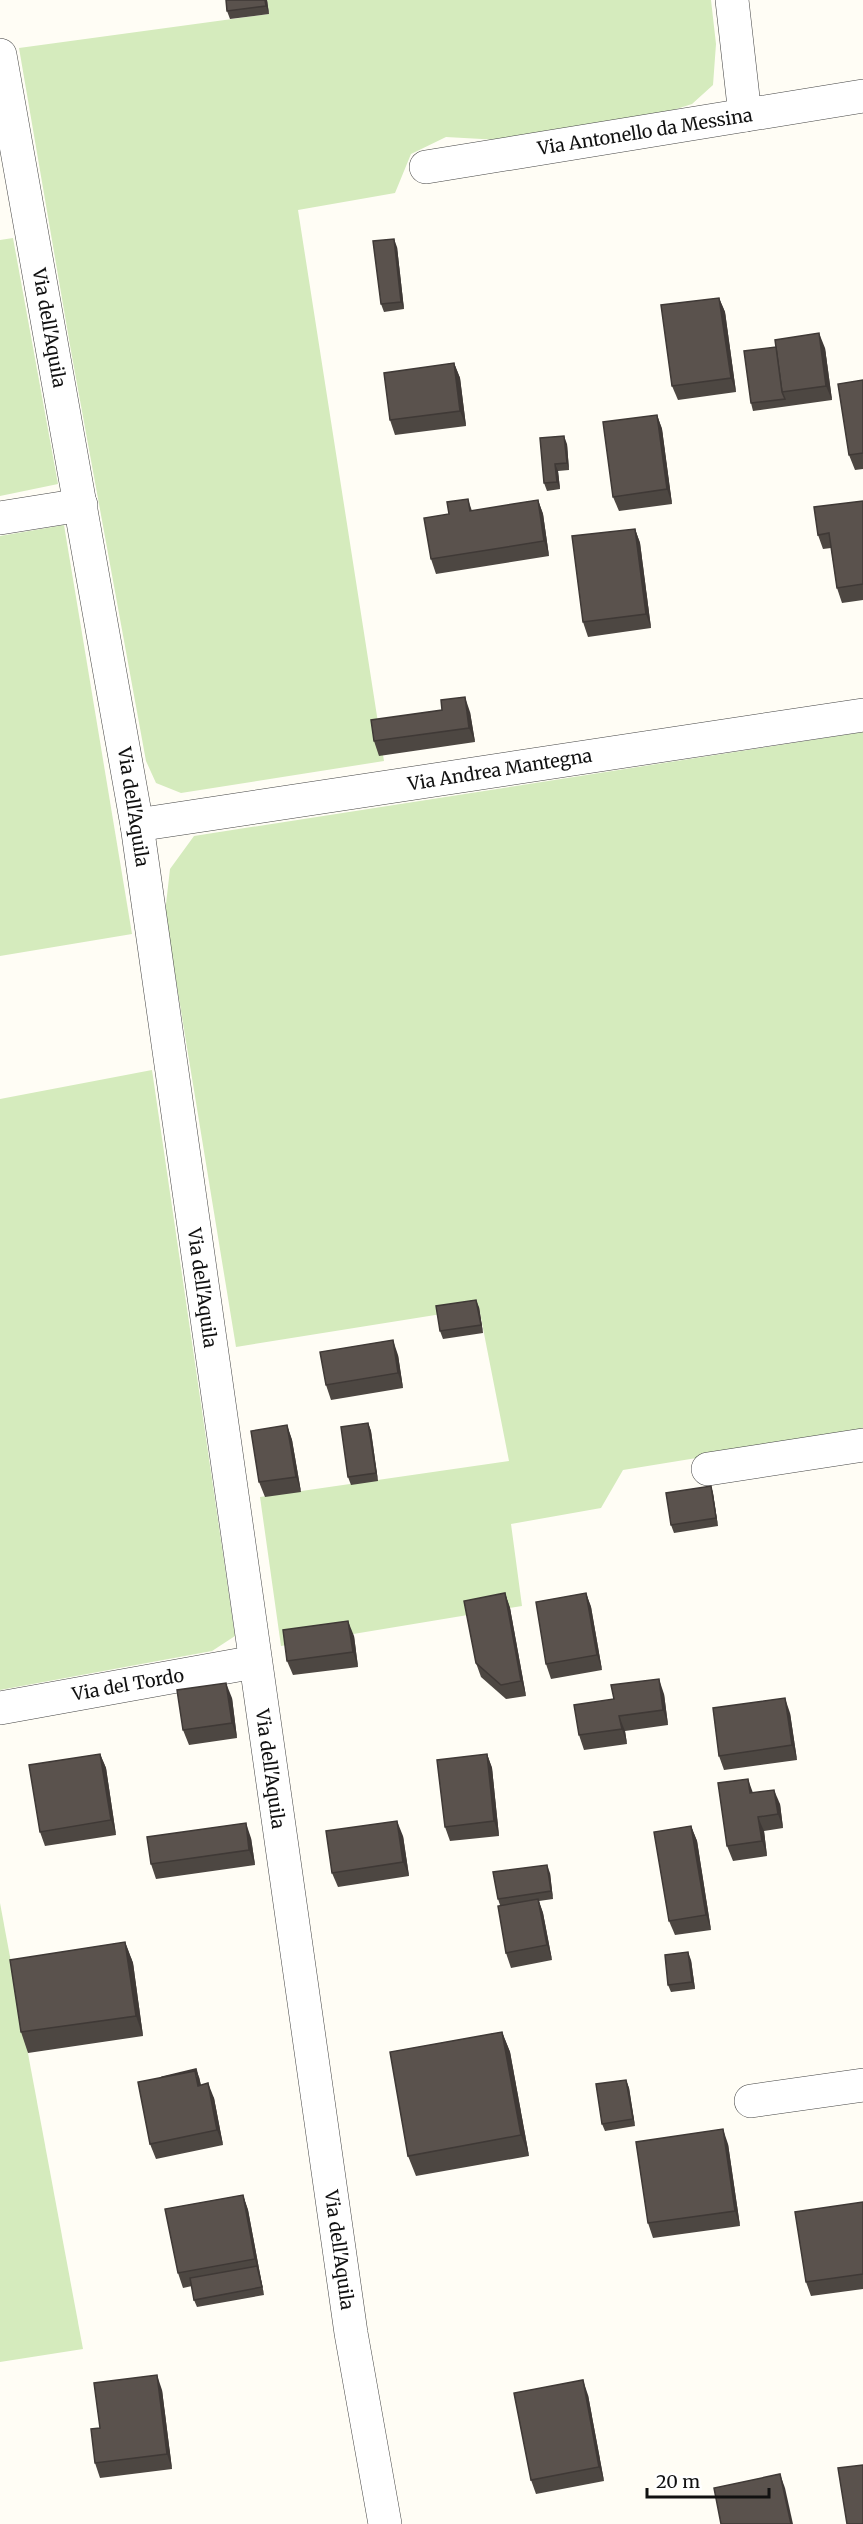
<svg xmlns="http://www.w3.org/2000/svg" width="863" height="2524" viewBox="0 0 863 2524" font-family="Merriweather,serif">
	<rect width="100%" height="100%" fill="#fffdf5"/>
	<!-- green -->
	<g fill="#d5ebbd">
		<polygon points="267,0 711,0 716,44 713,85 692,104 658,115 500,140 446,137 411,154 395,193 298,210 384,761 181,793 156,783 146,761 71,351 19,48 269,14"/>
		<polygon points="13,238 58,484 0,496 0,240"/>
		<polygon points="64,525 132,934 0,956 0,536"/>
		<polygon points="863,732 863,1431 623,1470 601,1508 511,1524 522,1606 281,1646 260,1497 509,1461 479,1308 236,1347 165,913 170,869 194,836"/>
		<polygon points="152,1070 235,1636 212,1651 0,1690 0,1099"/>
		<polygon points="0,1903 83,2349 0,2362"/>
	</g>
	<g fill="none" stroke-linecap="round" stroke-linejoin="round">
		<!-- minor casing -->
		<g stroke="#444" stroke-width="34">
			<g id="minor">
				<polyline points="732,0 745,115"/>
				<polyline points="0,55 137,825 351,2333 385,2524"/>
				<polyline points="426,167 863,96"/>
				<polyline points="0,518 81,505"/>
				<polyline points="137,825 863,715"/>
				<polyline points="708,1469 863,1445"/>
				<polyline points="0,1708 255,1662"/>
				<polyline points="751,2101 863,2085"/>
			</g>
		</g>
		<!-- minor -->
		<use href="#minor" stroke="#fff" stroke-width="33"/>
	</g>
	<!-- wall -->
	<g fill="#4d4742">
		<polygon points="226,0 267,0 269,14 230,19 227,11"/>
		<polygon points="397,247 404,309 384,312 381,304"/>
		<polygon points="719,298 725,312 736,392 678,400 672,386"/>
		<polygon points="825,348 832,400 753,411 751,403"/>
		<polygon points="454,363 460,378 466,426 395,435 390,420"/>
		<polygon points="863,380 863,469 855,470 849,455"/>
		<polygon points="657,415 662,429 672,504 619,511 613,497"/>
		<polygon points="567,444 569,470 558,471 560,489 547,491 544,483"/>
		<polygon points="468,499 472,511 538,500 543,514 549,556 436,574 431,559"/>
		<polygon points="863,501 863,600 842,603 837,588 831,548 823,549 818,535"/>
		<polygon points="635,529 640,543 651,628 588,637 583,622"/>
		<polygon points="470,712 475,742 379,756 374,741"/>
		<polygon points="479,1307 483,1333 443,1339 440,1331"/>
		<polygon points="398,1355 403,1388 331,1400 326,1385"/>
		<polygon points="368,1423 371,1431 378,1481 351,1485 348,1477"/>
		<polygon points="287,1425 292,1440 301,1492 265,1497 259,1482"/>
		<polygon points="711,1486 713,1493 718,1526 674,1533 671,1525"/>
		<polygon points="505,1593 510,1608 526,1696 506,1699 481,1677 476,1663"/>
		<polygon points="586,1593 591,1607 602,1670 551,1679 546,1664"/>
		<polygon points="354,1636 358,1667 293,1675 287,1661"/>
		<polygon points="664,1694 668,1725 625,1731 627,1744 584,1750 579,1735"/>
		<polygon points="232,1698 237,1738 189,1745 183,1730"/>
		<polygon points="790,1713 797,1760 724,1770 719,1756"/>
		<polygon points="100,1754 106,1768 116,1835 45,1846 40,1832"/>
		<polygon points="487,1754 492,1768 499,1836 450,1841 445,1827"/>
		<polygon points="753,1792 780,1804 783,1828 764,1831 767,1856 733,1861 727,1846"/>
		<polygon points="691,1826 697,1841 711,1930 675,1935 669,1921"/>
		<polygon points="403,1836 409,1876 338,1887 332,1873"/>
		<polygon points="251,1838 255,1865 156,1879 151,1864"/>
		<polygon points="550,1873 553,1899 539,1901 543,1913 552,1960 511,1968 506,1953 500,1905 498,1899"/>
		<polygon points="125,1942 133,1963 143,2036 28,2053 21,2032"/>
		<polygon points="691,1960 695,1989 671,1992 668,1985"/>
		<polygon points="502,2032 510,2052 529,2156 416,2176 408,2156"/>
		<polygon points="199,2077 201,2085 214,2098 223,2145 156,2159 150,2144 162,2078"/>
		<polygon points="626,2080 629,2088 635,2126 605,2131 602,2124"/>
		<polygon points="728,2144 740,2226 653,2238 648,2223"/>
		<polygon points="243,2195 248,2210 264,2295 197,2307 194,2300 192,2286 183,2288 178,2273"/>
		<polygon points="863,2202 863,2289 811,2296 806,2282"/>
		<polygon points="162,2390 172,2469 100,2478 95,2463 100,2428"/>
		<polygon points="588,2395 604,2481 536,2494 531,2480"/>
	</g>
	<!-- shaded-wall -->
	<g fill="#3f3936">
		<polygon points="265,0 267,0 269,14 266,6"/>
		<polygon points="394,239 397,247 404,309 401,302"/>
		<polygon points="719,298 725,312 736,392 731,378"/>
		<polygon points="819,333 825,348 832,400 826,386"/>
		<polygon points="454,363 460,378 466,426 460,411"/>
		<polygon points="657,415 662,429 672,504 667,489"/>
		<polygon points="564,436 567,444 569,470 567,463"/>
		<polygon points="555,464 558,471 560,489 557,482"/>
		<polygon points="538,500 543,514 549,556 544,541"/>
		<polygon points="635,529 640,543 651,628 646,614"/>
		<polygon points="465,697 470,712 475,742 469,728"/>
		<polygon points="476,1300 479,1307 483,1333 481,1325"/>
		<polygon points="393,1340 398,1355 403,1388 398,1373"/>
		<polygon points="368,1423 371,1431 378,1481 376,1473"/>
		<polygon points="287,1425 292,1440 301,1492 296,1477"/>
		<polygon points="711,1486 713,1493 718,1526 716,1518"/>
		<polygon points="505,1593 510,1608 526,1696 521,1681"/>
		<polygon points="586,1593 591,1607 602,1670 597,1655"/>
		<polygon points="348,1621 354,1636 358,1667 353,1652"/>
		<polygon points="659,1679 664,1694 668,1725 663,1710"/>
		<polygon points="226,1683 232,1698 237,1738 232,1723"/>
		<polygon points="785,1698 790,1713 797,1760 792,1745"/>
		<polygon points="619,1716 625,1731 627,1744 622,1729"/>
		<polygon points="100,1754 106,1768 116,1835 111,1820"/>
		<polygon points="487,1754 492,1768 499,1836 494,1821"/>
		<polygon points="748,1779 753,1793 750,1793"/>
		<polygon points="774,1790 780,1804 783,1828 778,1814"/>
		<polygon points="758,1817 764,1831 767,1856 762,1841"/>
		<polygon points="397,1821 403,1836 409,1876 403,1862"/>
		<polygon points="246,1823 251,1838 255,1865 249,1850"/>
		<polygon points="691,1826 697,1841 711,1930 706,1915"/>
		<polygon points="547,1865 550,1873 553,1899 551,1891"/>
		<polygon points="538,1899 543,1913 552,1960 547,1945"/>
		<polygon points="125,1942 133,1963 143,2036 136,2016"/>
		<polygon points="688,1952 691,1960 695,1989 692,1982"/>
		<polygon points="502,2032 510,2052 529,2156 521,2135"/>
		<polygon points="196,2069 199,2077 204,2101 198,2086"/>
		<polygon points="626,2080 629,2088 635,2126 633,2119"/>
		<polygon points="208,2083 214,2098 223,2145 217,2130"/>
		<polygon points="723,2129 728,2144 740,2226 735,2211"/>
		<polygon points="243,2195 248,2210 264,2295 255,2259"/>
		<polygon points="157,2375 162,2390 172,2469 167,2454"/>
		<polygon points="583,2380 588,2395 604,2481 599,2467"/>
		<polygon points="780,2474 785,2488 793,2524 791,2524"/>
	</g>
	<!-- building -->
	<g fill="#5a524d" stroke="#3f3936" stroke-width="1.5">
		<polygon points="226,0 265,0 266,6 227,11"/>
		<polygon points="394,239 401,302 381,304 373,241"/>
		<polygon points="719,298 731,378 672,386 661,305"/>
		<polygon points="819,333 826,386 782,392 775,340"/>
		<polygon points="776,347 782,392 785,399 751,403 744,351"/>
		<polygon points="454,363 460,411 390,420 384,373"/>
		<polygon points="863,380 863,453 849,455 838,384"/>
		<polygon points="657,415 667,489 613,497 603,422"/>
		<polygon points="564,436 567,463 555,464 557,482 544,483 540,438"/>
		<polygon points="468,499 470,511 538,500 544,541 431,559 424,518 449,514 447,502"/>
		<polygon points="863,501 863,584 837,588 829,533 818,535 814,507"/>
		<polygon points="635,529 646,614 583,622 572,536"/>
		<polygon points="465,697 469,728 374,741 371,720 442,710 441,700"/>
		<polygon points="476,1300 481,1325 440,1331 436,1306"/>
		<polygon points="393,1340 398,1373 326,1385 320,1352"/>
		<polygon points="368,1423 376,1473 348,1477 341,1427"/>
		<polygon points="287,1425 296,1477 259,1482 251,1431"/>
		<polygon points="711,1486 716,1518 671,1525 666,1493"/>
		<polygon points="505,1593 521,1681 501,1685 476,1663 464,1601"/>
		<polygon points="586,1593 597,1655 546,1664 536,1602"/>
		<polygon points="348,1621 353,1652 287,1661 283,1630"/>
		<polygon points="659,1679 663,1710 619,1716 622,1729 579,1735 574,1705 614,1699 611,1685"/>
		<polygon points="226,1683 232,1723 183,1730 177,1690"/>
		<polygon points="785,1698 792,1745 719,1756 713,1708"/>
		<polygon points="100,1754 111,1820 40,1832 29,1765"/>
		<polygon points="487,1754 494,1821 445,1827 437,1760"/>
		<polygon points="748,1779 750,1793 774,1790 778,1814 758,1817 762,1841 727,1846 718,1783"/>
		<polygon points="397,1821 403,1862 332,1873 326,1831"/>
		<polygon points="246,1823 249,1850 151,1864 147,1837"/>
		<polygon points="691,1826 706,1915 669,1921 654,1832"/>
		<polygon points="547,1865 551,1891 498,1899 493,1872"/>
		<polygon points="538,1899 547,1945 506,1953 498,1906"/>
		<polygon points="125,1942 136,2016 21,2032 10,1960"/>
		<polygon points="688,1952 692,1982 668,1985 665,1955"/>
		<polygon points="502,2032 521,2135 408,2156 390,2052"/>
		<polygon points="196,2069 198,2078 195,2071 162,2078 162,2077"/>
		<polygon points="195,2071 198,2086 208,2083 217,2130 150,2144 138,2082"/>
		<polygon points="626,2080 633,2119 602,2124 596,2084"/>
		<polygon points="723,2129 735,2211 648,2223 636,2142"/>
		<polygon points="243,2195 255,2259 178,2273 165,2209"/>
		<polygon points="863,2202 863,2274 806,2282 795,2212"/>
		<polygon points="257,2266 262,2287 194,2300 190,2278"/>
		<polygon points="157,2375 167,2454 95,2463 91,2429 100,2428 94,2383"/>
		<polygon points="583,2380 599,2467 531,2480 514,2393"/>
		<polygon points="863,2465 863,2524 847,2524 838,2468"/>
		<polygon points="780,2474 791,2524 721,2524 714,2488"/>
	</g>
	<g text-anchor="middle" stroke-width="6" stroke-linejoin="round" paint-order="stroke">
		<!-- street labels -->
		<g font-size="18" fill="#111" stroke="#fff">
			<text transform="translate(645 132) rotate(-9)" y="6">Via Antonello da Messina</text>
			<text transform="translate(49 328) rotate(80)" y="6">Via dell'Aquila</text>
			<text transform="translate(500 770) rotate(-9)" y="6">Via Andrea Mantegna</text>
			<text transform="translate(133 807) rotate(81)" y="6">Via dell'Aquila</text>
			<text transform="translate(202 1288) rotate(82)" y="6">Via dell'Aquila</text>
			<text transform="translate(128 1685) rotate(-10)" y="6">Via del Tordo</text>
			<text transform="translate(270 1769) rotate(82)" y="6">Via dell'Aquila</text>
			<text transform="translate(339 2250) rotate(82)" y="6">Via dell'Aquila</text>
		</g>
	</g>
	<!-- scale -->
	<path d="M647 2488v9h122v-9" fill="none" stroke="#111111" stroke-width="3"/>
	<text x="656" y="2488" font-size="18" fill="#111111" stroke="#ffffff" stroke-width="4.5" paint-order="stroke">20 m</text>
</svg>
